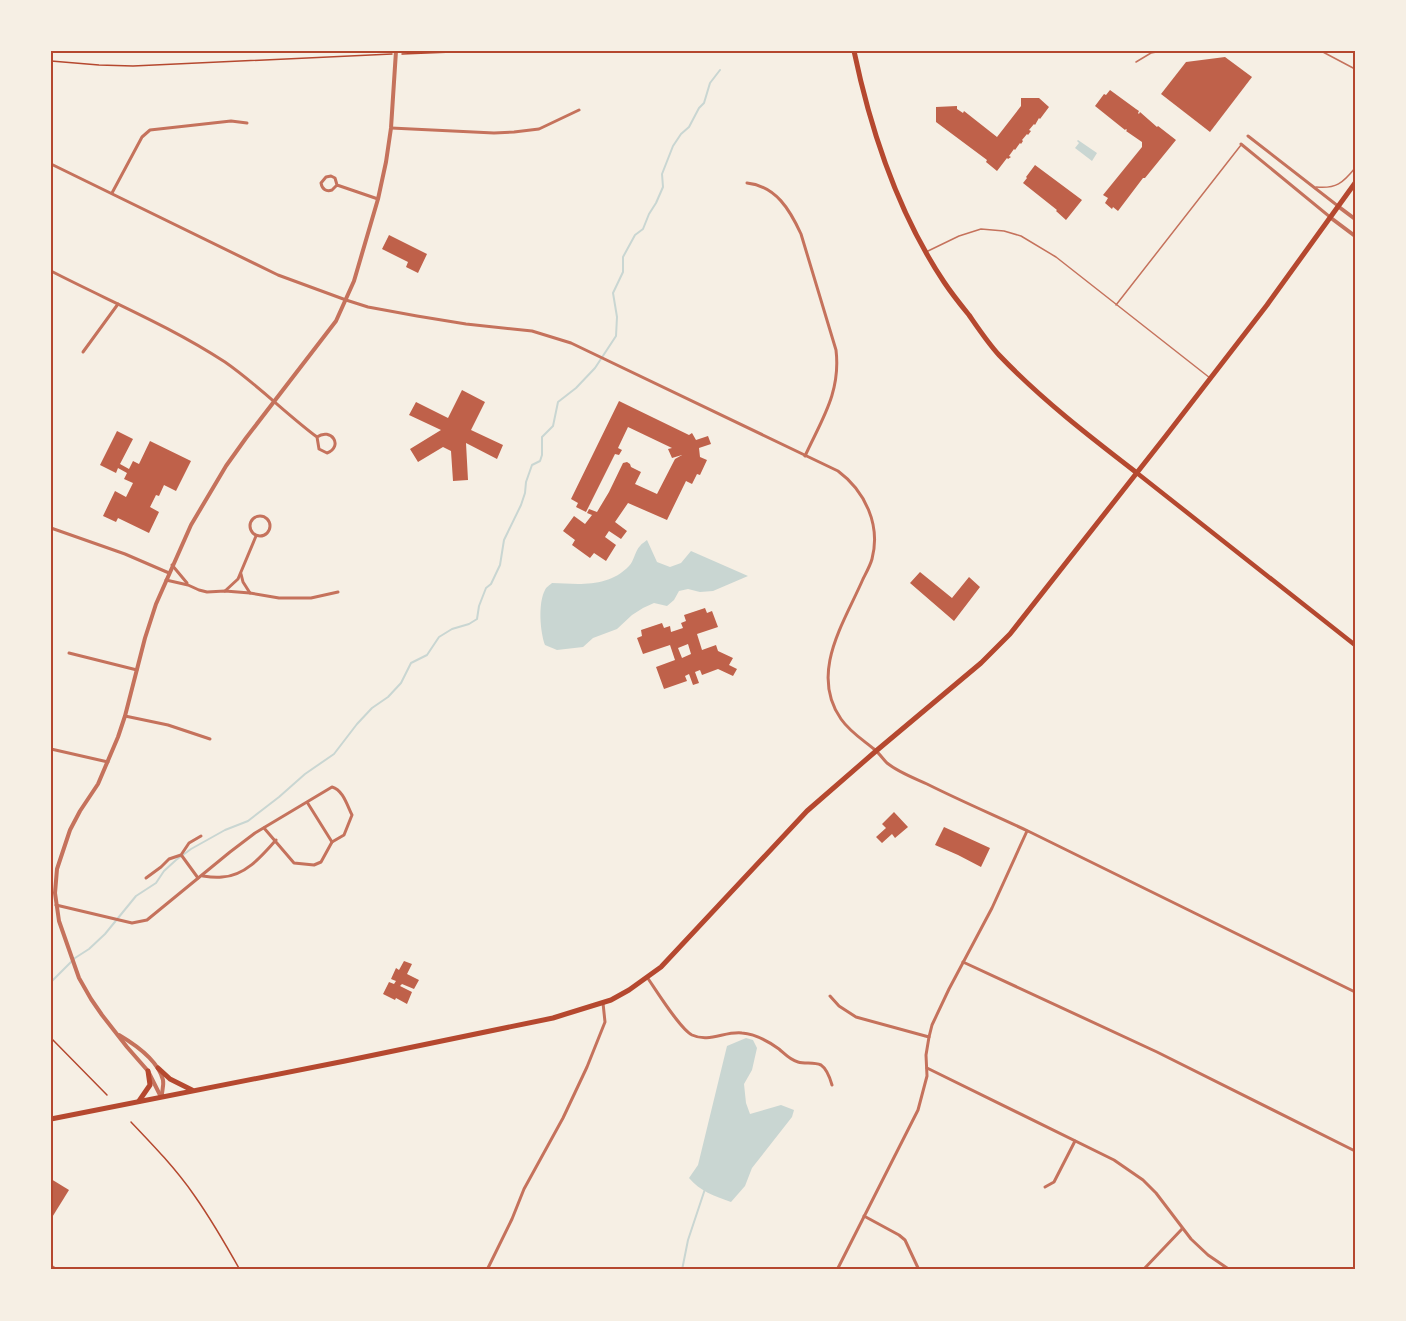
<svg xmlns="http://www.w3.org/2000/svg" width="1406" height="1321" viewBox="0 0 1406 1321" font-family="'Open Sans',sans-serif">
	<rect width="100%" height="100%" fill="#f6efe4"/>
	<!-- water -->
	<g fill="#c9d6d2">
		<polygon points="1078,140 1097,153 1092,161 1075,148 1079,143 1077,141"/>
		<path d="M647,540L657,562L670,567L681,563L691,551L748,576L713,591L700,592L688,589L679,591L674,600L667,606L654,603L643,608L632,615L617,629L593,638L583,647L557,650L545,645C540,631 538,603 545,590C546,587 550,585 552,583C579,584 608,588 629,566C634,561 635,551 640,546C642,543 645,542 647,540Z"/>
		<path d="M746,1038L753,1040L757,1048L752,1070L744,1084L746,1103L750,1114L781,1105L794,1110L792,1117L752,1168L745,1186L731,1202C714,1196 700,1191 689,1178L698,1165L727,1046Z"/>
	</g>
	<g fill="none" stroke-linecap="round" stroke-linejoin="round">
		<!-- stream -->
		<g stroke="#c9d6d2" stroke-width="2">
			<polyline points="51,982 75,958 89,949 105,934 136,896 156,883 164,871 176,860 191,849 225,830 248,821 279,797 305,774 334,754 357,724 372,708 388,697 401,683 411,663 427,655 439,637 452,629 469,624 477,619 479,606 486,588 491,584 500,565 504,540 521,505 525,493 526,482 532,465 540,461 542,455 542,437 553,426 558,402 576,388 595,368 616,336 617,317 613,293 623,272 623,257 635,235 643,229 649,214 656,203 663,187 662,174 673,146 681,134 689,127 699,108 704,103 710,83 720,70"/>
			<polyline points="682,1270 688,1240 705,1189"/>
		</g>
	</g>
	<!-- building -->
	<g fill="#bf614a" fill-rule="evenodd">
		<polygon points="1225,57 1252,77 1210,132 1161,94 1186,62"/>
		<polygon points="1110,90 1136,109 1139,111 1138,113 1139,114 1140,112 1157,127 1158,126 1176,140 1145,178 1143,178 1118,211 1113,207 1112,209 1105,203 1108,198 1103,195 1142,147 1142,142 1126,131 1127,130 1126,129 1125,130 1095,106 1104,94 1106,95"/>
		<polygon points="1021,98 1039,98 1049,107 1040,119 1039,118 1035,125 1034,124 1029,130 1031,131 1028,135 1027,134 1022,140 1023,141 1021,144 1020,143 1015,150 1014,149 1009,156 1011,157 1008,159 1007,158 997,171 986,162 987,160 936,122 936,107 957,106 957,109 963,113 964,111 997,137 1021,106"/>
		<polygon points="1035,165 1082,200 1066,220 1056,211 1057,210 1023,183 1027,178 1026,177"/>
		<polygon points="389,235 427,254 418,273 406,267 408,262 382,249"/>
		<polygon points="462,390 485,402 471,430 503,445 497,459 466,443 468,480 453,481 451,451 443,447 418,462 410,449 441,430 409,415 416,402 448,418"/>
		<polygon points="619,401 689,435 692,433 696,440 708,436 711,444 699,448 700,457 707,460 700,475 697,474 692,484 686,481 667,520 628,503 615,522 627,531 621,539 609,531 605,537 616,545 606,561 594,553 590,558 572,545 575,540 563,531 574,516 585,524 592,515 587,513 589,509 597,512 609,492 623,463 627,462 630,464 631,467 641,472 635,484 657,494 675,459 682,455 672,458 668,449 672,448 628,427 618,448 622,450 619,455 615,454 586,512 576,507 578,503 571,499"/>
		<polygon points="117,431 133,439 120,464 129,469 133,461 139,464 150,441 191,461 176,491 164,485 159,496 156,495 150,507 159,512 149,533 118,518 116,522 103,516 115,491 126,497 133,483 124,479 127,473 118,468 116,473 100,465"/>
		<polygon points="920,572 952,598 969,577 980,587 954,621 910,583"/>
		<path d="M705,608L707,613L712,611L718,627L697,634L702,650L716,645L718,651L733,658L729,665L737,669L733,676L718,669L702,675L700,670L695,672L699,683L693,685L689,674L685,676L687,681L664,689L656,667L675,660L670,645L643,654L637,638L642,636L641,630L662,623L664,628L670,626L671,632L683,628L681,623L686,621L684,615ZM688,644L691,654L682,658L678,648Z"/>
		<polygon points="894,812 908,827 895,838 892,834 882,843 876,837 886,828 882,824"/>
		<polygon points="944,827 990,848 981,867 958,855 935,845"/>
		<polygon points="404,961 412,964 407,974 419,980 414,989 402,984 400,986 412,992 407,1004 396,998 395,1000 383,994 389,982 394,984 396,981 391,979 396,968 399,970"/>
		<polygon points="51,1179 69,1190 51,1219"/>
	</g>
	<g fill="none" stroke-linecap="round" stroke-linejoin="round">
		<!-- path -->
		<g stroke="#b5482f" stroke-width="1.5">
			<polyline points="402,54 477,51"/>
			<polyline points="51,61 99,65 133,66 392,54"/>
			<polyline points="51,1038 107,1095"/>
			<path d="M131,1122C153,1145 176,1169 194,1195C211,1219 226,1245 240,1270"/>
		</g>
		<!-- service -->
		<g stroke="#c5725c" stroke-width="1.5">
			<polyline points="1321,51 1355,69"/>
			<polyline points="1136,62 1151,53 1162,51"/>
			<path d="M1316,187C1336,189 1343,183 1355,168"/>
			<polyline points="928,251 959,236 981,229 1004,231 1021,236 1056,257 1210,378"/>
			<polyline points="1116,305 1241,145"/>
		</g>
		<!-- minor -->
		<g stroke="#c5725c" stroke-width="3">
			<polyline points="391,128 494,133 514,132 539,129 579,110"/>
			<polyline points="1248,136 1338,206"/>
			<polyline points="1241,144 1330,217"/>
			<path d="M51,164L278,275L346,300L368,307L417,316L466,324L532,331L571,343L838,471C865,491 881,525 872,559C870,566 866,573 863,579C844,623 809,673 841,719C850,732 863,740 874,749C879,753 883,759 887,763C898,772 914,778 927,784C961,801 996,816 1030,832C1138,885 1247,939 1355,992"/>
			<path d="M747,183C776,186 790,210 801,234L836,350C841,392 822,419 805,456"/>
			<path d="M337,185L332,190C326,192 322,189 321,183L326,177L331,176L335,178L337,185L378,199"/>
			<polyline points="112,193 142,137 150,130 231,121 247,123"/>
			<path d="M51,271C109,301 170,326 225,362C258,385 285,413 317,437L319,449L327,453C344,446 331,427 317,437"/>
			<polyline points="83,352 118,304"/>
			<circle cx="260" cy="526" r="10"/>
			<polyline points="51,528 125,554 169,573"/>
			<polyline points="172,565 187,583"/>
			<polyline points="241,574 243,582 250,593"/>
			<polyline points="166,580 188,585 199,590 207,592 225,591 250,593 279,598 311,598 338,592"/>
			<polyline points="225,591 238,579 256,536"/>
			<polyline points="69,653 137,670"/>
			<polyline points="125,716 168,725 210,739"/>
			<polyline points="51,749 108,762"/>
			<polyline points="264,828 294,863 314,865 321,862 332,842"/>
			<polyline points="182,856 198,878"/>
			<path d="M203,876C209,877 216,878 222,877C245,876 262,856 276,840"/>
			<polyline points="146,878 161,867 169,859 181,855 189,843 201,836"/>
			<path d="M56,905L132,923L147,920L230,852L255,833L332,787C343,790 347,805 352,815L344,835L332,842L307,802"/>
			<polyline points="963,962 1157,1052 1355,1151"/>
			<path d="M647,977C656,990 680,1029 692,1035C709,1043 725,1031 742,1033C755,1034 768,1041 779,1049C785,1054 790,1060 798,1062C805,1064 814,1062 821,1065C827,1069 830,1078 832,1085"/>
			<polyline points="830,996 839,1006 856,1017 929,1037"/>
			<polyline points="927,1068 1114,1160 1143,1180 1156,1193 1191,1239 1208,1255 1230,1270"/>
			<polyline points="1045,1187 1054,1182 1075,1141"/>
			<polyline points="864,1216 899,1235 905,1240 919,1270"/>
			<polyline points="51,1266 57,1270"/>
			<polyline points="487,1270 512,1219 524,1189 563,1118 587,1067 605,1022 603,1003"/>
			<polyline points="837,1270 918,1110 927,1076 926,1055 929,1037 932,1025 949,989 992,908 1027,831"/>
			<polyline points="1143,1270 1182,1229"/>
		</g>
		<!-- tertiary -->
		<g stroke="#c5725c" stroke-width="4">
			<polyline points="1339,207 1355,219"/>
			<polyline points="1331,218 1355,236"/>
			<path d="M119,1035C136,1045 158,1060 163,1080C164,1085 162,1090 162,1095"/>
			<polyline points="161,1097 148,1071 127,1047 102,1015 91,999 79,978 59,921 55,893 57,869 70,830 80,811 98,784 118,737 125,716 145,638 156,604 191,525 226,466 246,438 336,321 354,281 378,199 386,162 391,128 396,51"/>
		</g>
		<!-- secondary -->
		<polyline stroke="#b5482f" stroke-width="4.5" points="1137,473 1355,645"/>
		<!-- primary -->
		<g stroke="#b5482f" stroke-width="5">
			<path d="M854,51C871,132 898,213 944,282C952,294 960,304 969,315C978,328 988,343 999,355C1041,399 1089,436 1137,473"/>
			<polyline points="158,1068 170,1079 192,1090"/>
			<polyline points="139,1101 150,1085 148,1071"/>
			<polyline points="51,1119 345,1061 553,1018 611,1000 629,990 661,967 807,811 876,751 981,663 1010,634 1165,437 1267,305 1355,183"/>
		</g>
	</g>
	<!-- border -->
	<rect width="1406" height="1321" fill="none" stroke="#f6efe4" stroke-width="105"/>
	<rect x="52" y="52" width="1302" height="1216" fill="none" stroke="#b5482f" stroke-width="2"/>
</svg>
